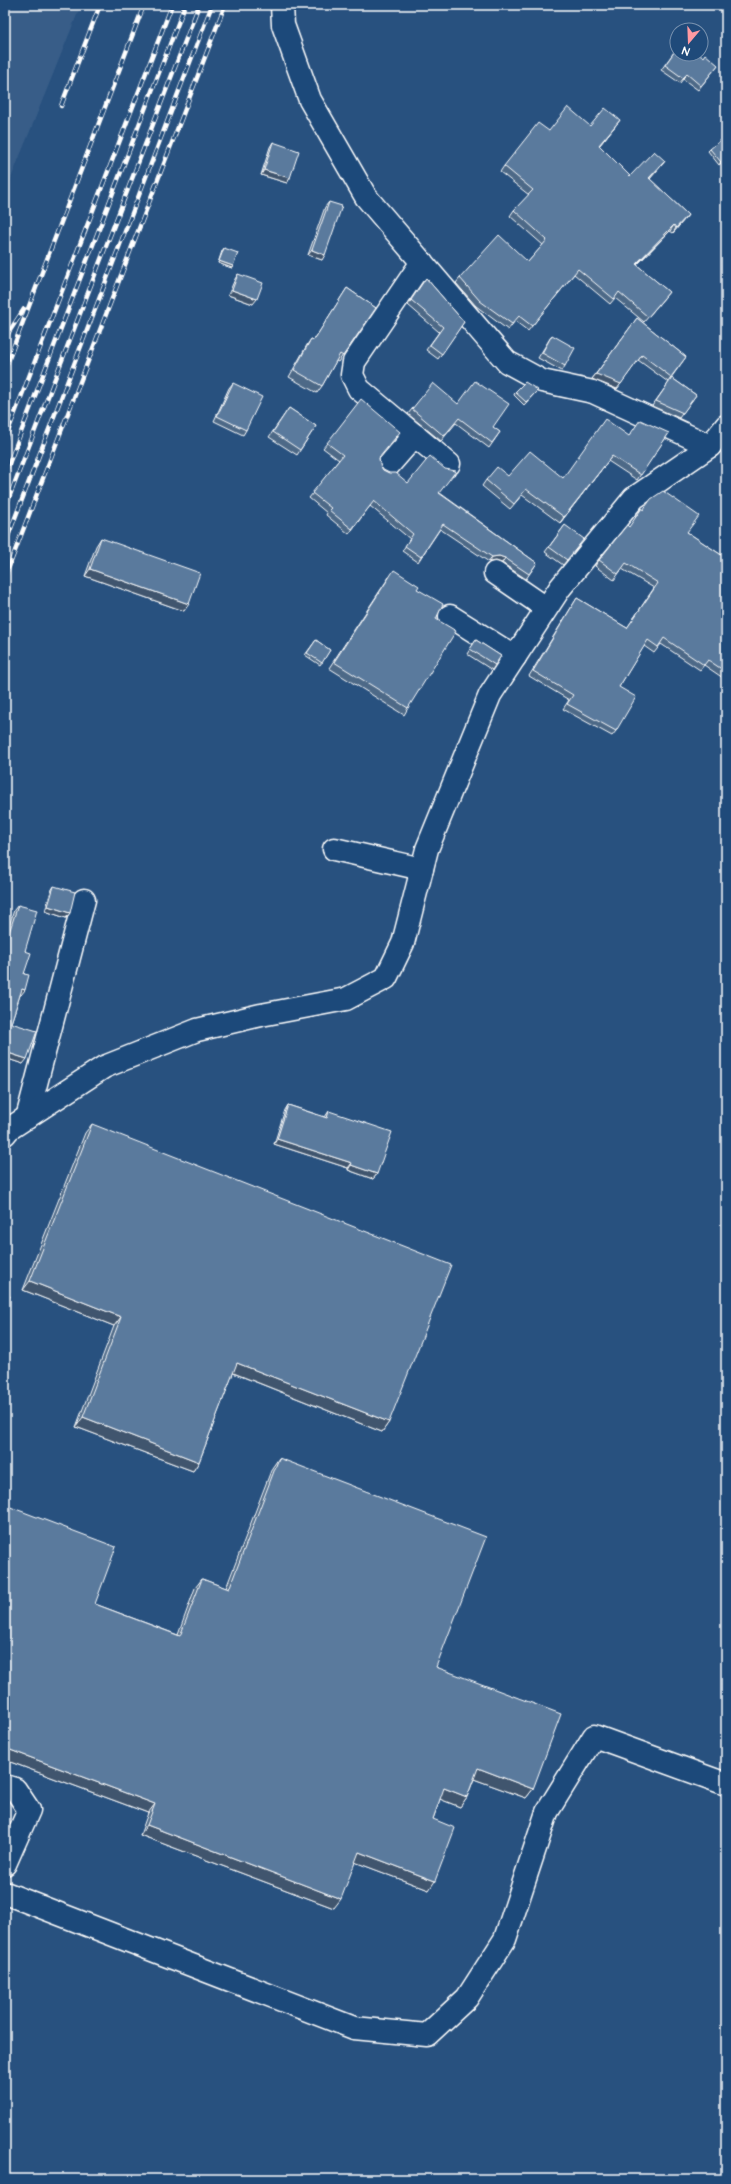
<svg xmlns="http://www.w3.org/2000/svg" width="731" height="2184" viewBox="0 0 731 2184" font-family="'Architects Daughter',sans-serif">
	<rect width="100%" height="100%" fill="#28517f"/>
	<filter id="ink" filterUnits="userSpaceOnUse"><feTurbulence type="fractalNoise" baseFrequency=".025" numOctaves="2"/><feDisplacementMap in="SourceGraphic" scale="8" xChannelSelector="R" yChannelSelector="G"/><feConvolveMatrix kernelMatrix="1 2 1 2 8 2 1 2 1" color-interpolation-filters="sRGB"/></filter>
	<g filter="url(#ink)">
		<!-- built -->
		<polygon fill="#375d88" points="5,5 81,5 5,193"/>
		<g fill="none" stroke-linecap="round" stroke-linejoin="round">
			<!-- minor casing -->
			<g stroke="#fff" stroke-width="25">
				<g id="minor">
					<polyline points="282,5 283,25 310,100 366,197 507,362 542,381 593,392 710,446"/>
					<polyline points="422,262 354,362 352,375 359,389 449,464"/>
					<polyline points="388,466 415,435"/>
					<polyline points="495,573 546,608"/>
					<polyline points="450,616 515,657"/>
					<polyline points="334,849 422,869"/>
					<polyline points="27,1118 84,900"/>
					<polyline points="5,1134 9,1129 104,1067 197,1030 261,1015 346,999 386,978 403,943 427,849 490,695 560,588 634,498 710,446 726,426"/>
					<polyline points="5,1786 15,1789 29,1810 5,1864"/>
					<polyline points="5,1893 354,2028 427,2035 467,1998 505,1939 547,1812 594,1736 726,1784"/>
				</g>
			</g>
			<!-- minor -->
			<use href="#minor" stroke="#1f4a7a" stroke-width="22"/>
			<!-- rail casing -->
			<g stroke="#fff" stroke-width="4.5">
				<g id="rail">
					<polyline points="61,106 100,5"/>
					<polyline points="5,338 24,309"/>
					<polyline points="5,369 144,5"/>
					<polyline points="5,439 172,5"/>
					<polyline points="5,474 185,5"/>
					<polyline points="5,508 199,5"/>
					<polyline points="5,544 212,5"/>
					<polyline points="5,577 225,5"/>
				</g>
			</g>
			<!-- rail -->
			<use href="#rail" stroke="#1f4a7a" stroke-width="3" stroke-dasharray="9" stroke-linecap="butt"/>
		</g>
		<!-- wall -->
		<g fill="#4d6987" stroke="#fff">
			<polygon points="677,48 703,57 718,65 698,90 683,79 680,83 661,70"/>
			<polygon points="616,125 599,146 630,176 665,161 661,166 650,179 688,215 684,220 673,233 670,231 637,265 669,292 665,297 644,322 615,298 610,304 574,274 528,331 515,321 508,330 476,306 456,283 460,278 528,262 543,245 510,216 514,210 529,195 500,172 504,166 549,131 590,126"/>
			<polygon points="273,142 290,178 287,183 261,175 270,147"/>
			<polygon points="726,147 726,159 719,165 708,151 710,149"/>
			<polygon points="329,202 322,260 308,255 325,207"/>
			<polygon points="224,248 233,266 232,268 218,263 222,251"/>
			<polygon points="238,274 253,304 228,295 235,279"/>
			<polygon points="426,278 464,322 438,359 426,350 439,332 408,305"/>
			<polygon points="347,288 376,308 338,362 336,361 322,386 317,393 289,377 307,345 311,339 314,340"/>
			<polygon points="637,318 686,357 668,382 638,360 617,389 592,379"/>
			<polygon points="552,335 565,366 562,371 538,358"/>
			<polygon points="672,378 696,395 679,418 652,406"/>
			<polygon points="233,383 246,430 243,435 214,421 229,388"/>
			<polygon points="515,392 536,392 524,405 514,395"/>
			<polygon points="458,404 500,432 489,448 456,423 441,441 408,414 412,409"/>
			<polygon points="289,408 316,426 297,455 269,437"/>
			<polygon points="669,433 637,480 608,461 560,523 522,495 510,509 482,486 486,480 563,478 629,436"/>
			<polygon points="397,437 379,459 380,465 383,470 408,483 440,493 537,563 526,579 502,563 496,561 489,562 440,529 418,562 402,551 410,539 370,506 349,534 326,515 327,513 309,498 339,460 323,448 327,443"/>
			<polygon points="565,525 580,544 563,565 545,552"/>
			<polygon points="629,527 687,532 726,558 726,680 704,665 700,670 661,644 654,653 644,646 619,687 616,731 612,736 563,709 569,700 529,676 577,598 627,628 654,588 622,569 614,580 595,566 599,560"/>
			<polygon points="101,538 184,611 85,576 96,546"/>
			<polygon points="389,577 417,589 436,619 408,708 404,715 329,668"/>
			<polygon points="316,640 330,650 320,665 305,655"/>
			<polygon points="476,640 501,656 492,670 467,654"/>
			<polygon points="54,886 70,913 66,918 45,911 51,891"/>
			<polygon points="18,905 25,951 24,974 21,995 20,995 11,1023 23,1064 5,1058 5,939 14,910"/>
			<polygon points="288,1105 325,1117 329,1111 377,1174 373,1179 348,1170 348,1168 274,1144 285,1110"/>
			<polygon points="92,1124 389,1422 382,1432 233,1373 199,1462 193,1471 76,1427 114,1326 23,1290 85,1133"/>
			<polygon points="279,1458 436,1667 533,1789 526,1798 474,1779 467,1797 460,1807 440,1799 433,1819 429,1890 355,1862 334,1908 140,1835 148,1813 5,1760 5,1505 95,1604 178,1635 195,1588 202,1579 226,1588 272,1468"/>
		</g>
		<!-- shaded-wall -->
		<g fill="#3f556e" stroke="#fff">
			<polygon points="620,120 616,125 595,151 599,145"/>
			<polygon points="726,158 726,159 719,165 721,162"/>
			<polygon points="665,161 661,166 645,183 649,178"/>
			<polygon points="264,170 290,178 287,183 261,175"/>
			<polygon points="688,215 684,220 673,233 676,228"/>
			<polygon points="674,225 670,231 632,269 636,264"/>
			<polygon points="312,250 325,255 322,260 308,255"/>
			<polygon points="219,261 233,266 232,268 218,263"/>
			<polygon points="232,290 257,299 253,304 228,295"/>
			<polygon points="642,355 617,389 592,379 596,374"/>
			<polygon points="612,456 608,461 560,523 564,517"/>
			<polygon points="499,556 505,558 502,563 496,561 489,562 492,557"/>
			<polygon points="90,569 189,604 184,611 85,576"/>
			<polygon points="48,906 70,913 66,918 45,911"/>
			<polygon points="22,989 25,990 21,995 18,994"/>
			<polygon points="5,1052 27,1059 23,1064 5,1058"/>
			<polygon points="277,1139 352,1163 348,1168 274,1144"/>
			<polygon points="351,1165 377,1174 373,1179 348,1170"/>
			<polygon points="30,1281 121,1317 114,1326 23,1290"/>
			<polygon points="237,1363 389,1422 382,1432 231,1372"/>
			<polygon points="83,1417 199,1462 193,1471 76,1427"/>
			<polygon points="5,1748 155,1804 148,1813 5,1760"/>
			<polygon points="478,1768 533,1789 526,1798 471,1778"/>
			<polygon points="444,1788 467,1797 460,1807 437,1798"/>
			<polygon points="147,1825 341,1899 334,1908 140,1835"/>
			<polygon points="359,1852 435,1881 429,1890 352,1861"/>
		</g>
		<!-- building -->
		<g fill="#5a7a9d" stroke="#fff">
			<polygon points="677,48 677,54 698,54 703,57 705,54 718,65 701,86 687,74 683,78 665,65"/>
			<polygon points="568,107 590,126 605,108 620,120 599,145 630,176 654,151 665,161 649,178 688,215 676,228 674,225 636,264 669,292 648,317 619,292 614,299 578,269 532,326 519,316 512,324 480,301 460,278 499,235 528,262 547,240 514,210 533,190 504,166 538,123 549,131"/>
			<polygon points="721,140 726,147 726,158 721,162 710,149"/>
			<polygon points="273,142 299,151 290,178 264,170"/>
			<polygon points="329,202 342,206 325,255 312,250"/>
			<polygon points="224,248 238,253 233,266 219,261"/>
			<polygon points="238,274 263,283 257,299 232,290"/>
			<polygon points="426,278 464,322 442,354 430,345 443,327 411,300"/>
			<polygon points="347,288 376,308 343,356 340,354 322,386 294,370 311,339 314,340"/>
			<polygon points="637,318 686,357 671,377 642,355 621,384 596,374"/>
			<polygon points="552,335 575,348 565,366 542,353"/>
			<polygon points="672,378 696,395 683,413 656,401"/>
			<polygon points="475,381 509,404 493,427 500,432 492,443 459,418 444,436 412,409 433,383 458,404"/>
			<polygon points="525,382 538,390 526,402 515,392"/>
			<polygon points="233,383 262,397 246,430 217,416"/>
			<polygon points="361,399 400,432 379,458 380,465 383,470 389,473 396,473 408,483 430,456 445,469 456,471 439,493 537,563 529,574 505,558 499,556 492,557 443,524 421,557 405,546 413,534 374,501 352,529 329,510 331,508 312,493 343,455 327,443"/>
			<polygon points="289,408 316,426 300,450 273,432"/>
			<polygon points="605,419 629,436 640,420 669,433 641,475 612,456 564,517 526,489 514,504 486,480 497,467 508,476 530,451 563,478"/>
			<polygon points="663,491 699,516 687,532 726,558 726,672 708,660 704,665 664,638 658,647 648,640 619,687 636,697 616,731 567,704 573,695 533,671 577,598 627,628 658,583 626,563 618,574 599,560 627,525 629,527 642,508 643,510 651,499"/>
			<polygon points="565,525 584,539 567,560 549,547"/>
			<polygon points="101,538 200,573 189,604 90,569"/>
			<polygon points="394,570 419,586 417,589 443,604 436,619 456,631 408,708 334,662"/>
			<polygon points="316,640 330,650 322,663 307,653"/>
			<polygon points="476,640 501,656 495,665 470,649"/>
			<polygon points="54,886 75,892 70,913 48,906"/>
			<polygon points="18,905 37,910 25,951 31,953 24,974 29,975 25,990 22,989 11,1023 37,1031 27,1059 5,1052 5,945"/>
			<polygon points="288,1105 327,1118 329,1111 392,1132 377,1174 351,1165 352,1163 277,1139"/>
			<polygon points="92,1124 451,1265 389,1422 237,1363 199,1462 83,1417 121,1317 30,1281"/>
			<polygon points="5,1294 10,1296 5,1310"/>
			<polygon points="279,1458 486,1537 436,1667 561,1714 533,1789 478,1768 467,1797 444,1788 433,1819 455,1828 435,1881 359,1852 341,1899 147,1825 155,1804 5,1748 5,1505 116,1547 95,1604 180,1636 202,1579 229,1589"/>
		</g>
	</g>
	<!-- margin -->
	<rect width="731" height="2184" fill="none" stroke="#1f4a7a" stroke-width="20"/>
	<rect x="10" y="10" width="711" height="2164" fill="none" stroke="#fff" stroke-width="1.5" filter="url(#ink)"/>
	<!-- north arrow -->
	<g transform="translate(689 42) rotate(199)"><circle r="19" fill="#1f4a7a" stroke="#7992af"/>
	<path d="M0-3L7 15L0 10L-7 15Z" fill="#ff9aa2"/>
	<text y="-6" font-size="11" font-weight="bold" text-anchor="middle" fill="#ffffff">N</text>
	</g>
</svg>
